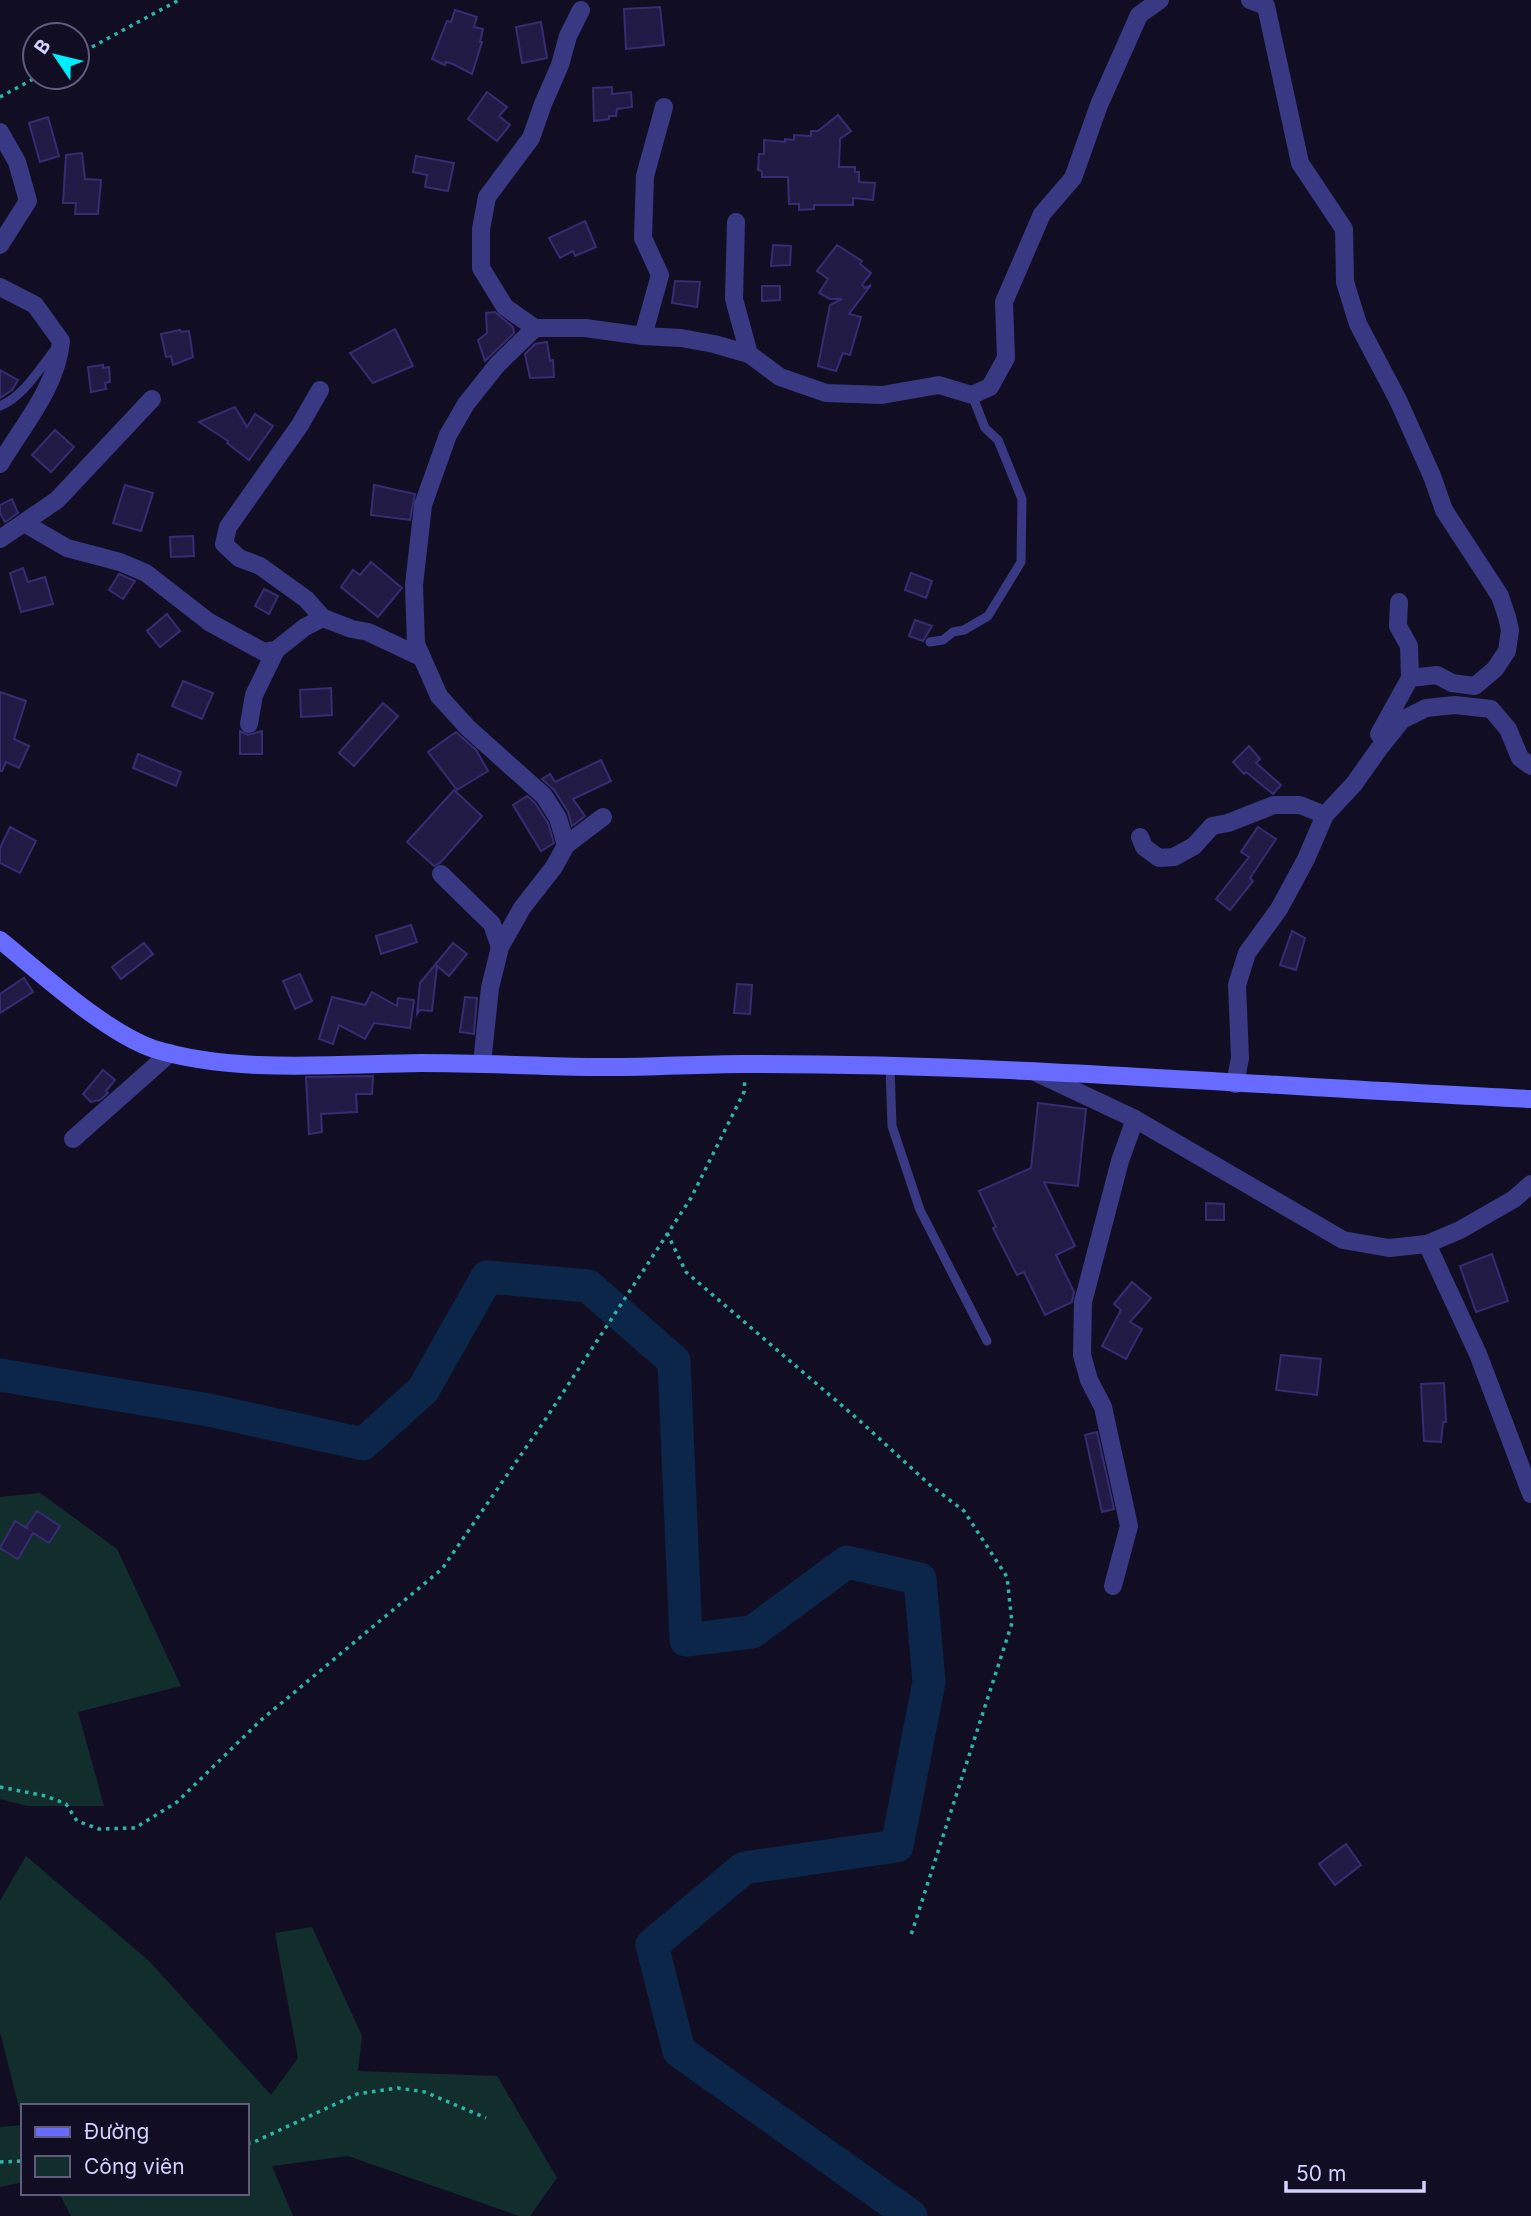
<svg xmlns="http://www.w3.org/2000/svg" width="1531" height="2216" viewBox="0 0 1531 2216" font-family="Inter,sans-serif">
	<rect width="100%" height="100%" fill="#110e24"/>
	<!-- green -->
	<g fill="#112e2c">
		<polygon points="40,1493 117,1549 181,1686 78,1712 104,1806 27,1806 0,1799 0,1497"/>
		<polygon points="26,1856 149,1961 271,2095 298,2058 275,1933 312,1927 362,2036 358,2071 497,2076 557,2178 530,2216 519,2216 348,2156 272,2166 293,2216 71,2216 59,2193 247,2193 247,2106 23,2106 23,2123 0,2032 0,1901"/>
		<polygon points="23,2125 23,2182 0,2187 0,2127"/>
	</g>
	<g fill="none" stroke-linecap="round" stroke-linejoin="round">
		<!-- river -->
		<polyline stroke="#0c264a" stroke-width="33" points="0,1375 209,1410 363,1444 423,1390 487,1277 588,1286 674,1361 686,1640 752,1632 847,1562 920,1579 929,1682 897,1846 744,1868 652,1945 679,2051 911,2216"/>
	</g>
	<!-- building -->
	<g fill="#211a45" stroke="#362c71" stroke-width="2">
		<polygon points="660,7 664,45 626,49 624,9"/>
		<polygon points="455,10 477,17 474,27 483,29 480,42 482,42 472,74 453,64 446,62 445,65 432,59 447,21 451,22"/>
		<polygon points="541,22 547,58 522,63 516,27"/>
		<polygon points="612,87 612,94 631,92 632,107 617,109 616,116 609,116 609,119 594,121 593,88"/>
		<polygon points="487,92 507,107 499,116 510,125 497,141 468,119"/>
		<polygon points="838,115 851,131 840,139 839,167 855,167 855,172 859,172 859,182 875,183 873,200 853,198 853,205 814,205 814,209 799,210 799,204 789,204 788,177 762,177 762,171 758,170 759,154 764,154 764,140 785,142 785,139 794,140 794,135 811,136 811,131 818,131"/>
		<polygon points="48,117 59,156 40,162 29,123"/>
		<polygon points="82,153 85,179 101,180 98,214 75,214 76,203 63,203 66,155"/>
		<polygon points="416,156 454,163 448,191 425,187 427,175 413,172"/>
		<polygon points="585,221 596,247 575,256 573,251 560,258 549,238"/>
		<polygon points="773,245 791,246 790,265 771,266"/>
		<polygon points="837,245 862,261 860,264 871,273 862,285 865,288 871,285 849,314 861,317 850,355 843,353 836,371 818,366 830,305 842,299 830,299 819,293 828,279 817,271"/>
		<polygon points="675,281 700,282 697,307 672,303"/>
		<polygon points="762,286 780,286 780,300 762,301"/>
		<polygon points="495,312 513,327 514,333 485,361 478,340 487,333 486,313"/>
		<polygon points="395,329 413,366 373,383 350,353"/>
		<polygon points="180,330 181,332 189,331 193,357 173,365 171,356 166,357 161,334"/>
		<polygon points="547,342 550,361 553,360 554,377 530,378 525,354 535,344"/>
		<polygon points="103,365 103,368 109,367 110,382 105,383 106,389 91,392 88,367"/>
		<polygon points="0,370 18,380 12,390 0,398"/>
		<polygon points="235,407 247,427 255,414 273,426 249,460 227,443 228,441 199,422"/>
		<polygon points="55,430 74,447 51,472 32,455"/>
		<polygon points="125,485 153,493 141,531 113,523"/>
		<polygon points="374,485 415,494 410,520 371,515"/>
		<polygon points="12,499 18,513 5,522 0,513 0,505"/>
		<polygon points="193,536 194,556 171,557 170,537"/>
		<polygon points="371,562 402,588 378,617 341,587 353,570 360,575"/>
		<polygon points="23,568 28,582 45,577 53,604 21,612 10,573"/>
		<polygon points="911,573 932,581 926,598 905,590"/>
		<polygon points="119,574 135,581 123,599 109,590"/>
		<polygon points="264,589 278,596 269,614 255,606"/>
		<polygon points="167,614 180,631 160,647 147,631"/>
		<polygon points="915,620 932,626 923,641 909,636"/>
		<polygon points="183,681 213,693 202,719 172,706"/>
		<polygon points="331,688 332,715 301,717 300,690"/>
		<polygon points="0,692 26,701 14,739 29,746 19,768 6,762 2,771 0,771"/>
		<polygon points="383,703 398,716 354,766 339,753"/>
		<polygon points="240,731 248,735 262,731 262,754 240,754"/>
		<polygon points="456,732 476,750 488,771 457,790 428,752"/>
		<polygon points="1249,746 1260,759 1256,763 1281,785 1273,794 1246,772 1244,774 1233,762"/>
		<polygon points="138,754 181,772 176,786 133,768"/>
		<polygon points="601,760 611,781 573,799 585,816 572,826 568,812 554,790 542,779 550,774 555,782"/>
		<polygon points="454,790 482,816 440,863 434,866 407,842"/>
		<polygon points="527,796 535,803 548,823 554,843 541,851 513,805"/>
		<polygon points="10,827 36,841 20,873 0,863 0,848"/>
		<polygon points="1258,827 1276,839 1250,878 1253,881 1230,910 1216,899 1249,857 1241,852"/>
		<polygon points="411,925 417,942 381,954 376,936"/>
		<polygon points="1292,931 1305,938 1296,970 1280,965"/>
		<polygon points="144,943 153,954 121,979 112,967"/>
		<polygon points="453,943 467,954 449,976 437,966 432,1011 420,1010 417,1014 420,983"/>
		<polygon points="300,974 312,1001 295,1009 283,981"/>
		<polygon points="24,978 33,992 0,1013 0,994"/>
		<polygon points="737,984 752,985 750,1014 734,1013"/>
		<polygon points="372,992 397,1006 398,998 414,1000 410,1028 374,1023 365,1039 339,1025 333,1044 319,1039 332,997 365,1005"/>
		<polygon points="465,997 477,998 474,1034 460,1032"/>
		<polygon points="103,1070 115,1080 106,1091 108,1093 100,1100 91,1102 83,1094"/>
		<polygon points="373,1076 372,1094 356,1094 357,1112 321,1114 322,1132 309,1134 306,1077"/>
		<polygon points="1038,1103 1086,1109 1078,1186 1044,1182 1075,1246 1056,1255 1074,1292 1072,1302 1045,1315 1024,1272 1017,1275 993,1228 996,1227 979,1191 1031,1168"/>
		<polygon points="1206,1203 1224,1204 1224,1220 1206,1220"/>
		<polygon points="1492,1254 1508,1301 1476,1312 1460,1266"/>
		<polygon points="1132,1282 1151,1298 1130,1322 1142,1329 1126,1359 1102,1346 1121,1310 1114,1304"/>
		<polygon points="1281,1355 1321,1359 1317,1395 1276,1390"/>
		<polygon points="1444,1383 1446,1422 1443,1422 1441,1442 1424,1441 1421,1384"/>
		<polygon points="1097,1432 1114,1509 1102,1512 1085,1435"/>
		<polygon points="37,1511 60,1526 49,1543 33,1533 18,1559 0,1548 15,1521 28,1529 26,1527"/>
		<polygon points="1346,1844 1361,1865 1335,1885 1319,1864"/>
	</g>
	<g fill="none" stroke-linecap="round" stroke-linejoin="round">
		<!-- path -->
		<g stroke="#2db6a8" stroke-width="3.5" stroke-dasharray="3.5 5" stroke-linecap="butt">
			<polyline points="77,55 179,0"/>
			<polyline points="0,97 37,77"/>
			<polyline points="667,1233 686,1272 860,1421 930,1485 964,1511 1007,1577 1012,1623 911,1935"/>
			<polyline points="0,1787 46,1796 66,1804 77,1821 99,1829 135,1828 177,1802 260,1721 442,1569 543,1423 691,1198 744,1092 745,1079"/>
			<polyline points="247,2143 252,2143 357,2094 398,2088 425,2092 486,2118"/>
			<polyline points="0,2162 23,2161"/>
		</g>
		<!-- lane -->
		<g stroke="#393983" stroke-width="9">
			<path d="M0,406C24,396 40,368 56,348"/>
			<polyline points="930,642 943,640 953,632 964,630 988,616 1021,562 1022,499 998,440 985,428 972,395"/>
			<polyline points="890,1067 892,1126 920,1210 987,1341"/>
		</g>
		<!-- street -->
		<g stroke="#393983" stroke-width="18">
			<polyline points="1250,0 1266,6 1300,163 1344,229 1345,282 1358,324 1398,400 1432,476 1444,510 1500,596 1507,617 1510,630 1507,651 1495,669 1475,686 1452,683 1437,675 1410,678"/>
			<polyline points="581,10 568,36 560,65 543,104 531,138 487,197 481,229 481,268 505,307 535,328 585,328 643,336 681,338 714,344 749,354"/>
			<polyline points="0,132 17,162 28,201 0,245"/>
			<polyline points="736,222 734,299 749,354 780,377 826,393 882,395 939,385 972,395 990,387 1006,358 1004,302 1042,214 1073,178 1099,105 1139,15 1160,0"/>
			<path d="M0,287L35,305L61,341C57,387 23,425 0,464"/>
			<polyline points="535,328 497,365 466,404 448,435 423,505 414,585 416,644 439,696 468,728 544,796 558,818 566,845"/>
			<polyline points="643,336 660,275 643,238 645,176 664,107"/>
			<polyline points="320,390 300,425 228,527 224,544 239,558 260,566 306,599 323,618"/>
			<polyline points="24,523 67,548 120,562 146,573 209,622 264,652 276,650 305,627 323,618 352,629 368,632 421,657"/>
			<polyline points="0,539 57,500 152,399"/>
			<polyline points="249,724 254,695 276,650"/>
			<polyline points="1379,734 1410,678 1409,646 1398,626 1399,602"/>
			<polyline points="1140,837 1144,847 1159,858 1174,857 1194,846 1212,826 1228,823 1274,805 1300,805 1325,815"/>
			<polyline points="441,874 492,924 500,947"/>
			<polyline points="482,1063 490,988 500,947 522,908 554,867 566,845 603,817"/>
			<polyline points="1033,1071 1135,1119 1343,1240 1389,1248 1427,1244 1460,1230 1514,1199 1531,1184"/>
			<polyline points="1235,1084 1240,1058 1237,985 1247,953 1279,909 1306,859 1325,815 1354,784 1378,750 1402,720 1426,708 1455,705 1491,709 1508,729 1520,758 1531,766"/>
			<polyline points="73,1139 170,1053"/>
			<polyline points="1427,1244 1478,1354 1531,1494"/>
			<polyline points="1113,1586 1129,1526 1103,1407 1089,1380 1082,1355 1083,1302 1120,1161 1135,1119"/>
		</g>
		<!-- secondary -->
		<path stroke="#686bff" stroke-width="18" d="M0,940C41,973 106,1033 154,1049C234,1074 337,1064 421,1063C478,1063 536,1066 594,1067C644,1068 694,1064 744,1064C1006,1063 1269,1087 1531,1099"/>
	</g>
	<!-- legend -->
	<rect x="21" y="2104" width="228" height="91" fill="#110e24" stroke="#5f5c7c" stroke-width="2"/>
	<rect x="35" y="2127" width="35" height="10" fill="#686bff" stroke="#5f5c7c" stroke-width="2"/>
	<text x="84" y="2139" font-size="21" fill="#d4d1ff">Đường</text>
	<rect x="35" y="2156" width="35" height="21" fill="#112e2c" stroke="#5f5c7c" stroke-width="2"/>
	<text x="84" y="2174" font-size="21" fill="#d4d1ff">Công viên</text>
	<!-- north arrow -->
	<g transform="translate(56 56) rotate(305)"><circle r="33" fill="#110e24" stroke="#5f5c7c" stroke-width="2"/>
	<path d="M0-5L12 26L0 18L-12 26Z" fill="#00eefc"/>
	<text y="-10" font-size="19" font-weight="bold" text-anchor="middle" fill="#d4d1ff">B</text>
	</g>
	<!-- scale -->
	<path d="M1286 2181v10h138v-10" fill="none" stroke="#d4d1ff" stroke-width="3.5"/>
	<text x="1296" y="2181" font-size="21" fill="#d4d1ff" stroke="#110e24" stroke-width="5" paint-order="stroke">50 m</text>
</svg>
